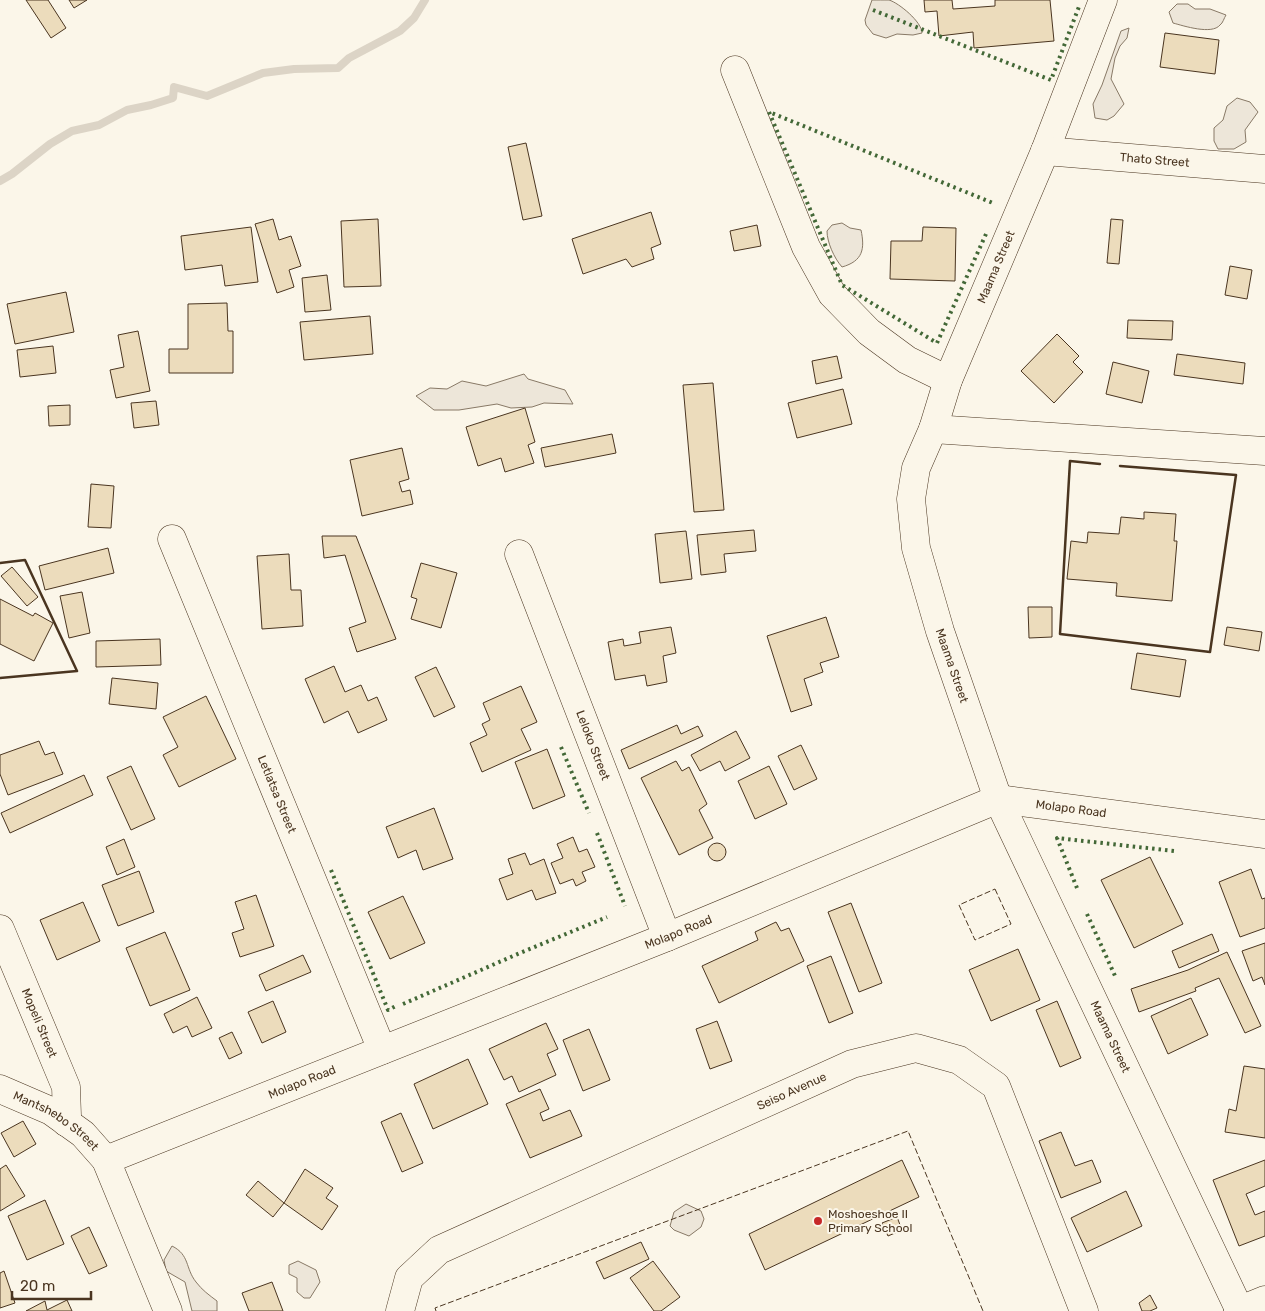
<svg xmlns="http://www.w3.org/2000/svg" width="1265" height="1311" viewBox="0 0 1265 1311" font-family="Rubik,sans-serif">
	<rect width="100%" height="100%" fill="#fbf6e9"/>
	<!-- green -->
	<g fill="#ede6d9" stroke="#887966">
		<path d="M872,0C877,0 884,0 889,0C899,3 922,22 922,33L913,35L897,34L886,38L873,34L866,25L865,20Z"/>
		<path d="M1177,4H1188L1195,9H1210L1226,15C1224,18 1223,23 1220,25C1212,35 1184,26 1173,23L1169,12Z"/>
		<polygon points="1129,28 1127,38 1120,46 1115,58 1111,79 1124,104 1114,116 1107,120 1095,118 1093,104 1102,85 1121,31"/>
		<polygon points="1237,98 1250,102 1258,112 1245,130 1246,142 1234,149 1218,149 1214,141 1214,128 1223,120 1227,106"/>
		<path d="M842,223L850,228L861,230C865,249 863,261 842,267C834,258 827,242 827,231L832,225Z"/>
		<polygon points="524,374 528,379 565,390 573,404 544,403 532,407 511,408 497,404 459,410 434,410 416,396 430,388 447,389 462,381 486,386"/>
		<polygon points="686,1204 701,1211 704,1219 701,1227 689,1236 674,1230 670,1226 674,1212"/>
		<path d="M172,1246C190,1255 185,1268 196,1282C202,1290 209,1295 217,1301V1311H192L185,1282L166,1271L164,1260Z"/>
		<polygon points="298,1261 316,1270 320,1282 310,1298 304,1298 297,1292 297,1278 289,1274 289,1265"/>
	</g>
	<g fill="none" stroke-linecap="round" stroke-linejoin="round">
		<!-- stream -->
		<polyline stroke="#dcd4c6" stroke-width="8" points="0,181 12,174 50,144 72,131 99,125 127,110 151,105 173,98 174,87 207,96 263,73 294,69 338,68 349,58 400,31 414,18 425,0"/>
	</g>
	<!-- building -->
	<g fill="#ecdcbc" stroke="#4a3520">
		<polygon points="26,0 48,0 66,28 51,38"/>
		<polygon points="69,0 87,0 74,8"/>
		<polygon points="924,0 952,0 953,9 995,6 995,0 1050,0 1054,41 974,48 973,32 939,36 937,11 925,12"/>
		<polygon points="1165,33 1219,40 1215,74 1160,67"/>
		<polygon points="526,143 542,216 523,220 508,147"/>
		<polygon points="651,212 661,244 651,248 654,259 632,267 626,259 583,274 572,239"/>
		<polygon points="273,219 279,240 291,236 301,266 289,270 294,287 277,293 255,224"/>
		<polygon points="378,219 381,286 344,287 341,221"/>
		<polygon points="1111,219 1123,220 1119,264 1107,263"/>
		<polygon points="757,225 761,246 734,251 730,231"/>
		<polygon points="251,227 258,282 225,286 222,265 185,270 181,236"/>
		<polygon points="923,227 956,228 955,281 890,279 891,241 922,241"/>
		<polygon points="1230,266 1252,270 1247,299 1225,295"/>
		<polygon points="327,275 331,310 305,312 302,278"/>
		<polygon points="66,292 74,332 15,344 7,304"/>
		<polygon points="227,303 228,331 233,331 233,373 169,373 169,349 188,349 188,304"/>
		<polygon points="370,316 373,354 304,360 300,322"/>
		<polygon points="1128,320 1173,321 1172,340 1127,338"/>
		<polygon points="138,331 150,391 116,398 110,370 124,367 118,335"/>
		<polygon points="1057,334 1079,356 1073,362 1083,372 1054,403 1021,371"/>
		<polygon points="53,346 56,373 20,377 17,350"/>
		<polygon points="1177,354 1245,363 1243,384 1174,375"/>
		<polygon points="837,356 842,378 816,384 812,361"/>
		<polygon points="1113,362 1149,371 1142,403 1106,394"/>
		<polygon points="713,383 724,510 694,512 683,385"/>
		<polygon points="843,389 852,424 797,438 788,403"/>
		<polygon points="156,401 159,425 134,428 131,403"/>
		<polygon points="70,405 70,425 49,426 48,406"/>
		<polygon points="525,408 535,442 528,445 534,463 505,472 501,458 478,466 466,427"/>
		<polygon points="612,434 616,453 545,467 541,448"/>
		<polygon points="402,448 409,479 399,482 402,492 410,490 413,504 362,516 350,460"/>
		<polygon points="91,484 114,486 111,528 88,527"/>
		<polygon points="1144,512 1176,514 1174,541 1177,541 1172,601 1116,596 1117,583 1067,579 1071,541 1087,543 1088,532 1119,534 1121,517 1144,519"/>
		<polygon points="754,530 756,551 724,554 726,572 701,575 697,535"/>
		<polygon points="686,531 692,579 660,583 655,534"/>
		<polygon points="322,536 356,536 396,639 357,652 349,628 366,622 345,555 324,558"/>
		<polygon points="108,548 114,573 45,590 39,566"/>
		<polygon points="289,554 291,590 301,590 303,626 262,629 257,556"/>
		<polygon points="421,563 457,573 441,628 411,619 417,599 411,597"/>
		<polygon points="12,567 38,597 27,606 1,576"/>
		<polygon points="82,592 90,633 69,638 60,596"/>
		<polygon points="0,599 33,616 35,613 53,623 34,661 0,644"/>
		<polygon points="1028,607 1052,607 1052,637 1029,638"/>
		<polygon points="826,617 839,657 820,663 823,672 804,679 812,705 791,712 767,636"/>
		<polygon points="671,627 676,653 663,656 667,682 647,686 645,675 615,680 608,642 623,639 624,646 641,643 639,632"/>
		<polygon points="1227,627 1262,632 1259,651 1224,645"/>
		<polygon points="160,639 161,665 96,667 96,641"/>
		<polygon points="1137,653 1186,660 1180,697 1131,689"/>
		<polygon points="334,666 345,692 361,685 368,701 377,697 387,720 358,733 348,711 324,723 305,679"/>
		<polygon points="436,667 455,707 434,717 415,677"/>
		<polygon points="112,678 158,683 156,709 109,704"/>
		<polygon points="521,686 537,722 521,729 531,750 482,772 470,743 487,735 482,724 490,720 483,703"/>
		<polygon points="206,696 236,759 179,787 163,755 178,747 163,717"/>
		<polygon points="677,725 681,734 698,726 703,736 629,769 621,750"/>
		<polygon points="736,731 750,758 725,771 720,761 700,771 691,755"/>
		<polygon points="39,741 45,755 54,752 63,774 8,795 0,774 0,755"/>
		<polygon points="801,745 817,779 794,790 778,756"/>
		<polygon points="547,749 565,796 533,809 515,762"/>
		<polygon points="676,761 682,771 689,767 707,804 699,810 713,838 679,855 641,778"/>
		<polygon points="131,766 155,819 131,830 107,777"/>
		<polygon points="769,766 787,804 755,819 738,781"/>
		<polygon points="84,775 93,795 10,833 1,813"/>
		<polygon points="434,808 453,859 423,870 416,850 398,858 386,827"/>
		<polygon points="573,837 579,852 587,849 595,867 582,872 586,881 576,886 573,879 560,884 551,863 563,858 557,844"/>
		<polygon points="124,839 135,867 117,875 106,847"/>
		<circle cx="717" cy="852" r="9"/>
		<polygon points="525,853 530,865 544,859 556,893 536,900 532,890 507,900 499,879 513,874 508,859"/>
		<polygon points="1150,857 1183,924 1134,948 1101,880"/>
		<polygon points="1251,869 1262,899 1265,898 1265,928 1240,937 1219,882"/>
		<polygon points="139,871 154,912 118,926 102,885"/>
		<polygon points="256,895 274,946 240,957 232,933 244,929 235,902"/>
		<polygon points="403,896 425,943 390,959 368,912"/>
		<polygon points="83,902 100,941 57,960 40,920"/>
		<polygon points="851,903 882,983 859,992 828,912"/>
		<polygon points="776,922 781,931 789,928 804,961 719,1003 702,966 758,940 755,932"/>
		<polygon points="165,932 190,990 150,1006 126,948"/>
		<polygon points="1212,934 1219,951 1179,968 1172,951"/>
		<polygon points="1265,943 1265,985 1262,977 1253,981 1242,951"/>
		<polygon points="1018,949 1040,1000 991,1021 969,970"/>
		<polygon points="1227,952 1261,1026 1245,1033 1219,978 1195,988 1196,991 1139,1012 1131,989 1188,970"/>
		<polygon points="303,955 311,972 266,991 259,975"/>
		<polygon points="831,956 853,1013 829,1023 807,966"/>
		<polygon points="197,997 212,1028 192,1037 187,1026 173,1033 164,1014"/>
		<polygon points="1191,998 1208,1035 1168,1054 1151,1016"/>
		<polygon points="273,1001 286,1032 262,1043 248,1012"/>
		<polygon points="1057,1001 1081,1058 1060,1067 1036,1010"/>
		<polygon points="717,1021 732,1061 710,1069 696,1029"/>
		<polygon points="546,1023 558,1049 547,1054 556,1075 519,1092 512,1076 504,1080 489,1049"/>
		<polygon points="589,1029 610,1080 583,1091 563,1040"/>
		<polygon points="232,1032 242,1053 229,1059 219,1038"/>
		<polygon points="468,1059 488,1104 433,1129 414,1084"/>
		<polygon points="1244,1066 1265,1069 1265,1138 1225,1132 1229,1109 1236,1111"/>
		<polygon points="540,1089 549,1109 540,1113 543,1121 570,1110 582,1136 530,1158 506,1104"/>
		<polygon points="401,1113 423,1163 402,1172 381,1122"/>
		<polygon points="23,1121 36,1144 14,1157 1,1133"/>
		<polygon points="1061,1132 1075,1166 1092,1160 1101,1182 1061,1198 1039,1141"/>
		<polygon points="902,1160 919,1197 765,1270 749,1234"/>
		<polygon points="1265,1160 1265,1186 1246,1194 1255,1215 1265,1211 1265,1236 1239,1246 1213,1180"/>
		<polygon points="6,1165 25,1196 0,1211 0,1169"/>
		<polygon points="305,1169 333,1188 326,1198 338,1206 322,1230 284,1203"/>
		<polygon points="258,1181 284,1203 273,1217 246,1195"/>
		<polygon points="1126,1191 1142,1226 1087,1252 1071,1218"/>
		<polygon points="45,1200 64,1244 27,1260 8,1216"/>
		<polygon points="897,1217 902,1230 888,1236 882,1223"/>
		<polygon points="89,1227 107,1266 89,1274 71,1236"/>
		<polygon points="641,1242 649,1259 604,1279 596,1262"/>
		<polygon points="653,1261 680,1297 661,1311 654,1311 630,1278"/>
		<polygon points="4,1271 15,1303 0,1308 0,1273"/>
		<polygon points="272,1282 283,1311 249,1311 242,1293"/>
		<polygon points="1150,1295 1157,1308 1150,1311 1142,1311 1139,1303"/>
		<polygon points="67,1300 72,1311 26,1311 45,1301 47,1310"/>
	</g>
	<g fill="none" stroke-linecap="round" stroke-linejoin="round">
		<!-- minor casing -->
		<g stroke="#4a3520" stroke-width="29">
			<g id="minor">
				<path id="s1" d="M1103,0L1045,151L948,380L933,429L916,468L911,499L916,548L940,631L998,799L1240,1311"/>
				<polyline points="735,70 806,247 832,294 869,332 907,360 948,380"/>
				<path id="s2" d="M1045,151L1265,169"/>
				<polyline points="933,429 1265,451"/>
				<path id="s3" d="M172,539L382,1050"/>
				<path id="s4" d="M519,554L667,937"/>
				<path id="s5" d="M0,929L66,1087L67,1116L66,1122"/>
				<path id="s6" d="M0,1089L51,1111L83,1134L106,1160L168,1311"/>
				<path id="s7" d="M106,1160L667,937L998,799L1265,834"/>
				<path id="s8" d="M400,1311L409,1278L439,1250L852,1064L916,1048L959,1060L996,1086L1084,1311"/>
				<polyline points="1238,1311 1265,1300"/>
			</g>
		</g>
		<!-- minor -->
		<use href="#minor" stroke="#fbf6e9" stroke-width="28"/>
		<!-- hedge -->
		<g stroke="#436837" stroke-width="4" stroke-dasharray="2.5 4" stroke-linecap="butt">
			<polyline points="873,10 1051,80 1080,4"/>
			<polyline points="986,234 937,343 842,285 769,112 993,203"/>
			<polyline points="561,747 589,813"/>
			<polyline points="597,833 625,906"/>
			<polyline points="331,870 388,1010 396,1006"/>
			<polyline points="1077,888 1057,838 1174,851"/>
			<polyline points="1087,914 1116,978"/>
			<polyline points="403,1004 520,953 607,917"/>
		</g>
		<!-- fence -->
		<g stroke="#4a3520" stroke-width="1" stroke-dasharray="6 2.5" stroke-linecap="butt">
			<polygon points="995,889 1011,924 975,940 959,905"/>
			<polyline points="436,1311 435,1308 908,1131 983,1311"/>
		</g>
		<!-- wall -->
		<g stroke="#4a3520" stroke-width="2.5">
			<polyline points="1100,464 1070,461 1060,634 1210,652 1236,475 1120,466"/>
			<polyline points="0,563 25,560 77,671 0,678"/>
		</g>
	</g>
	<!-- markers -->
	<circle fill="#c62828" stroke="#fbf6e9" stroke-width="2" cx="818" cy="1221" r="5"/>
	<g text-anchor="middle" stroke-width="4" stroke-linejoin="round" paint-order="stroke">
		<!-- street labels -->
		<g font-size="12" fill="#4a3520" stroke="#fbf6e9">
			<text dy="4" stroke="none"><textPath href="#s2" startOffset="110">Thato Street</textPath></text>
			<text transform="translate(996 267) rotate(-67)" y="4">Maama Street</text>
			<text dy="4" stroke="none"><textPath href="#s1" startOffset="708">Maama Street</textPath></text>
			<text dy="4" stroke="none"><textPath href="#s4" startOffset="205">Leloko Street</textPath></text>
			<text dy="4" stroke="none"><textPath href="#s3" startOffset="276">Letlatsa Street</textPath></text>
			<text dy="4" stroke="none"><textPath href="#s7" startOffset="1036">Molapo Road</textPath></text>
			<text dy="4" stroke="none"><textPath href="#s7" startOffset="616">Molapo Road</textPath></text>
			<text dy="4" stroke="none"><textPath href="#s5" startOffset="102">Mopeli Street</textPath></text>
			<text dy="4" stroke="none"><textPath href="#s1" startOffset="1112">Maama Street</textPath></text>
			<text dy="4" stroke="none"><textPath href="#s7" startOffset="211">Molapo Road</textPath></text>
			<text dy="4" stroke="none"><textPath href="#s8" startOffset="462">Seiso Avenue</textPath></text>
			<text dy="4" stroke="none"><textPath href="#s6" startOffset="65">Mantshebo Street</textPath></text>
		</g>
		<!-- poi labels -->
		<g font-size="12" fill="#4a3520" stroke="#fbf6e9" text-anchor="start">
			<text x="828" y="1218">Moshoeshoe II<tspan x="828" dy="14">Primary School</tspan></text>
		</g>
	</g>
	<!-- scale -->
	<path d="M12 1291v8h79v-8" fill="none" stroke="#4a3520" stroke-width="2.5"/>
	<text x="20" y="1291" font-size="15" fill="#4a3520" stroke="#fbf6e9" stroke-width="4" paint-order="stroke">20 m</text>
</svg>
